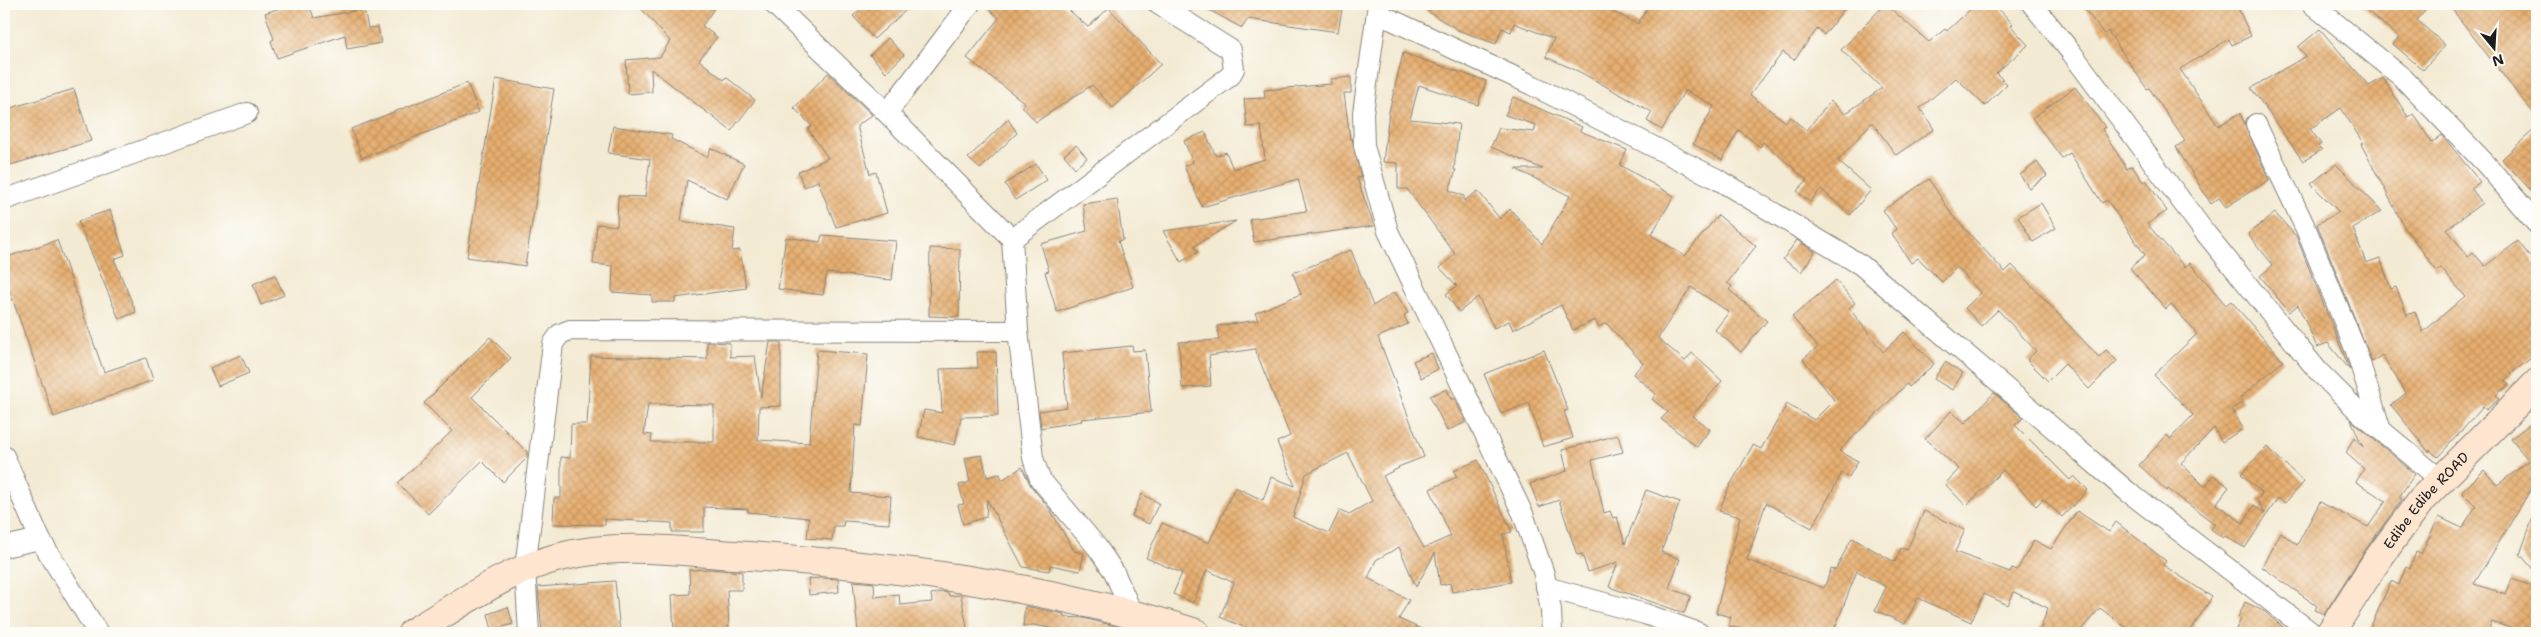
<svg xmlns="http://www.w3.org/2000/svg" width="2541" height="637" viewBox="0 0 2541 637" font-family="'Shantell Sans',sans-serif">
	<defs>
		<pattern id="building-cross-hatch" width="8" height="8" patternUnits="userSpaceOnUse" patternTransform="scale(1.25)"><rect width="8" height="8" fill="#e6ae6f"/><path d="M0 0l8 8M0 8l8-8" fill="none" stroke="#c59560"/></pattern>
	</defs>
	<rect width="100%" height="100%" fill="#fdfcf7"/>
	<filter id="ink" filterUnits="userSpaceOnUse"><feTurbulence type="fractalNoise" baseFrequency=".02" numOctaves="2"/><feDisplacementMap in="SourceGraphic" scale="10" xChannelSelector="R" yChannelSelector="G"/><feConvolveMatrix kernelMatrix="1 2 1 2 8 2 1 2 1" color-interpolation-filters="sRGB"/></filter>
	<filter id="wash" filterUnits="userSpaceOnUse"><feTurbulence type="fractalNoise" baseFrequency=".0096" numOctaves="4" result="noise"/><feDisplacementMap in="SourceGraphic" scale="20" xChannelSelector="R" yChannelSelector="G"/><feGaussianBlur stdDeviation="1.12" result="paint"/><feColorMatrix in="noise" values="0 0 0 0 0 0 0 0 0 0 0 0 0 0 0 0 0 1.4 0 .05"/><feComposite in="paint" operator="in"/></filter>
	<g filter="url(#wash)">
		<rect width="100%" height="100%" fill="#f3ead3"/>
		<g id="blocks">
			<!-- building -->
			<g fill="url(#building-cross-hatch)" fill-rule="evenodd">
				<polygon points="292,4 309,4 314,18 364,9 368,28 378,27 381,43 347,49 345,35 277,58 271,41 274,39 265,13"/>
				<polygon points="637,4 717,4 702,26 717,37 699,60 724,80 726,77 755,100 731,131 651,69 652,92 628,94 626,60 660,57 670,41"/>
				<polygon points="866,4 913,4 874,39 853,16"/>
				<polygon points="983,4 1062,4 1088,27 1109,8 1161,64 1113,108 1092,85 1036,122 1022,106 1025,103 967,58 999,18"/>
				<polygon points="1198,4 1343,4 1338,32 1248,19 1242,28"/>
				<polygon points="1416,4 1597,4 1638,24 1649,4 1848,4 1824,35 1818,28 1794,60 1783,52 1750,95 1786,122 1790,117 1806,130 1831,101 1845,114 1882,88 1841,50 1885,4 1929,42 1945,29 1947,31 1976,4 1994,4 2013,24 2011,26 2028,45 1996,73 2007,84 1985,106 1956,78 1920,108 1934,129 1896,155 1872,122 1838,161 1871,190 1850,215 1821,189 1810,202 1797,191 1807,180 1763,142 1760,147 1739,130 1722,160 1693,144 1714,106 1685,90 1662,130 1647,121 1652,112 1580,72 1546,57 1554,39 1514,23 1511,32 1502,28 1496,44 1458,30"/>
				<polygon points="2081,4 2236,4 2251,36 2232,45 2229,39 2180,69 2218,126 2240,113 2269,180 2226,207 2219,198 2211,204 2176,147 2185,141 2149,88 2147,89 2108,31 2104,34"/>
				<polygon points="2359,4 2431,4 2417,20 2445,45 2423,70 2393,44 2399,37"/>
				<polygon points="2448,4 2537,4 2537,117 2517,93"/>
				<polygon points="2320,29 2369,86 2383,78 2408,117 2414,114 2432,143 2442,135 2480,182 2471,188 2482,203 2447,229 2468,257 2473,252 2485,266 2518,241 2537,266 2537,354 2511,373 2512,375 2505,381 2509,385 2496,395 2499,399 2486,410 2483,407 2438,457 2430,450 2429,452 2391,405 2406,393 2382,355 2372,362 2317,224 2339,212 2311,184 2336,164 2382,211 2353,228 2366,263 2380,258 2391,289 2396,287 2407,315 2415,312 2423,332 2465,296 2441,268 2437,271 2405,228 2361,144 2363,143 2341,108 2310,129 2321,144 2318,146 2322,150 2303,161 2251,88 2306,56 2298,47"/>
				<polygon points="888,38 904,55 886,72 870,55"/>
				<polygon points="1403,53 1486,81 1478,105 1419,85 1410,119 1459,124 1454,170 1456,170 1449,190 1464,196 1464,201 1478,191 1500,219 1510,209 1542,244 1570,196 1516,169 1543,169 1491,147 1499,128 1534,132 1536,125 1505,115 1513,97 1582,127 1580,131 1627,150 1620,165 1674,196 1651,235 1685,256 1718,215 1756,246 1727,283 1732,286 1729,290 1767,321 1741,352 1715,330 1729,312 1691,287 1658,338 1685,361 1692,353 1722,381 1692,416 1710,429 1697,447 1661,419 1668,412 1652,399 1656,394 1633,374 1643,363 1606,323 1599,327 1595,320 1573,330 1561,305 1513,330 1509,321 1494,328 1478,297 1459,312 1446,294 1457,286 1440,268 1455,254 1407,189 1398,189 1398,163 1383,162 1389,112"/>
				<polygon points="828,73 872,115 857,126 870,174 876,172 887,213 836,227 818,181 804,187 798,172 828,158 808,129 812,126 794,108"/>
				<polygon points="1351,77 1351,93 1344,93 1350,139 1352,138 1361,177 1357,178 1374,226 1254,242 1250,219 1307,211 1298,179 1202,207 1184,166 1193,162 1184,141 1205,132 1216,156 1226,152 1233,169 1265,159 1261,126 1247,127 1244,99 1265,98 1264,90 1331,84 1331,79"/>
				<polygon points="496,79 554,89 525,266 467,257"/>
				<polygon points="467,83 479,112 362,158 351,129"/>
				<polygon points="2075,87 2105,127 2102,129 2127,169 2132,166 2143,182 2146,180 2167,211 2147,224 2185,267 2190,263 2226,305 2231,301 2283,361 2240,398 2243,402 2232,409 2243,429 2222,442 2214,428 2181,463 2205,487 2213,475 2229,487 2216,504 2243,523 2254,505 2265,513 2257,500 2262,493 2241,474 2267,447 2304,482 2285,503 2278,498 2245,548 2225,536 2223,538 2211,529 2215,524 2168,489 2167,491 2139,465 2167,435 2170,439 2193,415 2154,375 2197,334 2171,304 2166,309 2130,268 2145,255 2107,200 2102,203 2070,153 2062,158 2032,118"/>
				<polygon points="74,89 91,141 7,166 4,156 4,110"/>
				<polygon points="1008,119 1017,133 980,169 968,158"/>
				<polygon points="613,126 672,135 671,139 707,157 711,148 744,164 727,199 687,180 681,221 735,229 732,251 740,250 746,288 675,298 675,302 652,302 652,295 612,292 613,266 593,264 597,224 617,226 618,196 645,197 650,159 608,153"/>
				<polygon points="2537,127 2537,197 2502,159"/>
				<polygon points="1076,145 1087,158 1075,168 1064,155"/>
				<polygon points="2037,162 2047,176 2029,188 2020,175"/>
				<polygon points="1036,164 1047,180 1015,200 1005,184"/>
				<polygon points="1929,179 1952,215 2005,272 2012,265 2099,357 2106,350 2117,361 2089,389 2065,364 2048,381 2027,360 2036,351 1998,310 1981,326 1965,308 1981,293 1957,267 1942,282 1918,258 1911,263 1891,233 1896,229 1883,210"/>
				<polygon points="1117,199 1123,240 1118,241 1133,287 1057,312 1045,272 1049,271 1041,244 1087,231 1083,204"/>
				<polygon points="2041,203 2056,228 2033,242 2018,217"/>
				<polygon points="110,210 125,255 114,259 136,312 119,319 78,221"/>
				<polygon points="2275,213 2296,236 2350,370 2328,343 2317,347 2298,305 2289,312 2260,276 2273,265 2248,234"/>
				<polygon points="1236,221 1194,246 1198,252 1181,262 1163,231"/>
				<polygon points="822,235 896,241 892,280 827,273 823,295 778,289 786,237 820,242"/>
				<polygon points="57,240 104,372 146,358 153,380 54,417 4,275 4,258"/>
				<polygon points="1797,240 1815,252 1801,272 1783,259"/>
				<polygon points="930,248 960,249 959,317 929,316"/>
				<path d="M1351,250L1373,306L1395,292L1408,313L1404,315L1408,324L1378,337L1424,457L1398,467L1399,468L1383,476L1424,548L1451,536L1430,489L1457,477L1454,471L1478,460L1512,532L1503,534L1511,582L1452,592L1450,583L1440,585L1435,553L1416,587L1399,547L1376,560L1368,578L1409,600L1399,619L1430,633H1258L1220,617L1234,583L1207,570L1193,603L1173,594L1182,573L1146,558L1162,523L1209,543L1235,487L1263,500L1271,477L1295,486L1277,442L1290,436L1255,349L1209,356L1211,386L1182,388L1179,342L1219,340L1217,326L1258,320L1255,313L1301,294L1293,273ZM1348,453L1372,501L1349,514L1340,510L1329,533L1293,517L1306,474Z"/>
				<polygon points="275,275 284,295 261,305 253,284"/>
				<polygon points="1836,280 1855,303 1849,308 1883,352 1904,332 1934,364 1909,387 1907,384 1839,451 1858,461 1849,477 1842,473 1812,528 1766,503 1747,560 1824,588 1831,569 1835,570 1852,538 1895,562 1901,548 1907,550 1924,511 1965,530 1955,552 2010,572 2012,568 2017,570 2034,540 2051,549 2077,511 2109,532 2116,522 2166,561 2163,565 2212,597 2189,633 2133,633 2100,608 2078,633 2039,633 2048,608 2014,592 2008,605 1984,594 1971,622 1918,598 1905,624 1875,610 1886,587 1857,571 1833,633 1760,633 1729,626 1731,617 1716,613 1740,517 1719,511 1728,489 1753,445 1761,449 1787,404 1814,420 1834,400 1803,359 1818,347 1792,317"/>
				<polygon points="490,337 511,358 472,397 527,452 527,458 503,482 482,461 428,514 398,483 452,431 424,403"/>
				<path d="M707,342L730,343V357L755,356L761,397L770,342H781V406L759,407L758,440L809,443L817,350L868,354L862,426L855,425L851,493L891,496L889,524L844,521L843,526H834L832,540L807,538L809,518L748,512V509L704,507V532H672V523L605,519V525L553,524L554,498H561V457L570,458L571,424H587L591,356L707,359ZM648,404L714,405V442H651L652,435L644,434Z"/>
				<polygon points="1132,346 1133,351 1145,350 1151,412 1081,419 1082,421 1041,428 1039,411 1067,407 1062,353"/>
				<polygon points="1544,350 1568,410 1564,411 1573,438 1543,447 1529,403 1501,414 1484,374"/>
				<polygon points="977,352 996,352 998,416 961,417 955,445 918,437 924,410 942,413 940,369 978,368"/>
				<polygon points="1432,353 1438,369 1421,378 1413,361"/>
				<polygon points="241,355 249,373 218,386 210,368"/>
				<polygon points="1945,362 1963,373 1952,390 1934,379"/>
				<polygon points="1447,389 1451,399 1454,398 1466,422 1447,431 1430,396"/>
				<polygon points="1994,393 2023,418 2015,425 2070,480 2074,476 2088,490 2062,517 2043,499 2036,506 2003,470 1966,506 1945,484 1959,469 1925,439 1951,411 1965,423"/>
				<polygon points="2537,418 2537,479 2474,584 2506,594 2512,579 2537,588 2537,633 2526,633 2492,622 2488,633 2368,633 2391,581 2399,585 2406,567 2410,569 2416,552 2421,554 2439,517 2462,528 2476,506 2462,492 2484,470 2497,485 2529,461 2511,439"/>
				<polygon points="2351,420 2415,474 2399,497 2402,499 2364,552 2324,614 2315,610 2317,606 2262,567 2280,532 2297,545 2320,502 2368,527 2386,501 2356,482 2364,469 2346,453 2354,437 2363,447"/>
				<polygon points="1618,435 1623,452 1592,460 1604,513 1610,511 1613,518 1617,517 1625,544 1646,490 1680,502 1661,552 1680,559 1669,588 1691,596 1684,613 1609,587 1618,562 1588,572 1582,554 1577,555 1559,500 1539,507 1530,484 1567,471 1562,450"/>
				<polygon points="982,455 987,477 1000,474 1002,480 1022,467 1031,486 1051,511 1074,551 1084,553 1080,571 1050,565 1049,571 1023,567 987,499 986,517 963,524 958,505 964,504 959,485 970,482 965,458"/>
				<polygon points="1142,494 1159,503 1149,524 1132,516"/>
				<polygon points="2535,512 2537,513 2537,574 2520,554"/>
				<polygon points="710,569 742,572 742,590 727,590 729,627 726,627 727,633 697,633 697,629 674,631 672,595 690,594 689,570"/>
				<polygon points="820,578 838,579 839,592 809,595 808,579"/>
				<polygon points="615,581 620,633 542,633 538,587"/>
				<polygon points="853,581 874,583 875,597 899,594 900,605 932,602 931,594 943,592 948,593 949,596 961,595 968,633 858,633"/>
				<polygon points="2245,602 2265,612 2290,633 2234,633 2241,619 2238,617"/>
				<polygon points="1025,606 1064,614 1063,617 1083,618 1123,628 1123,633 1076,633 1034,625 1023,626"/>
				<polygon points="508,607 513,624 492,630 488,614"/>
			</g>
		</g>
	</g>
	<g filter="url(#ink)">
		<use href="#blocks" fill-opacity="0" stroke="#888378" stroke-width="1"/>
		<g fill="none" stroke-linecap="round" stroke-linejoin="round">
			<!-- street casing -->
			<g stroke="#888378" stroke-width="22">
				<g id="street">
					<polyline points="774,4 887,113 1012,239 1018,331 1033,458 1040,479 1097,547 1114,572 1133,615"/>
					<polyline points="1378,4 1363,113 1364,146 1388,231 1523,514 1544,574 1551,610 1552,633"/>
					<polyline points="2032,4 2071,52 2203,230 2318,371 2358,411 2441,480"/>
					<polyline points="2312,4 2403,78 2485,163 2537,224"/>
					<polyline points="1377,13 1532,85 1717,179 1861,265 2127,491 2312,633"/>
					<polyline points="887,113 970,4"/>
					<polyline points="2256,124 2306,229 2356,351 2380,427"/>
					<polyline points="4,200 247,113"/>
					<polyline points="1012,239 1230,76 1234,69 1231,50 1158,4"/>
					<polyline points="4,456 40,539 98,633"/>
					<polyline points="4,547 40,539"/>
					<polyline points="1546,587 1645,614 1699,633"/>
					<polyline points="529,633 525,568 553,344 560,334 570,330 1018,331"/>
				</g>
			</g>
			<!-- secondary casing -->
			<g stroke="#888378" stroke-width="30">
				<g id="secondary">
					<path d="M412,633C459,605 506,570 560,557C617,542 677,551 735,555C893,566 1043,584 1196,633"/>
					<path id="s1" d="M2330,633L2377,560L2422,499L2537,383"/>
				</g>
			</g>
			<!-- street -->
			<use href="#street" stroke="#fff" stroke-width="20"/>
			<!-- secondary -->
			<use href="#secondary" stroke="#fde5d0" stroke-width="28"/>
		</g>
	</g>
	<g text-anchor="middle" stroke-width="4.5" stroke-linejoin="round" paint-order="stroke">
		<!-- street labels -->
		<g font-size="14" fill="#1c1c1c" stroke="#fdfcf7">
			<text dy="5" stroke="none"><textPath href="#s1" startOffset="164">Edibe Edibe ROAD</textPath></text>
		</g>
	</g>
	<!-- margin -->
	<rect width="2541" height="637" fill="none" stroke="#fdfcf7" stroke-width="20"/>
	<!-- north arrow -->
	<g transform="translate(2494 48) rotate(162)" stroke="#fdfcf7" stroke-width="4" paint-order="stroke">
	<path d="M0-4L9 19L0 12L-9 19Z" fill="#1c1c1c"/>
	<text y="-8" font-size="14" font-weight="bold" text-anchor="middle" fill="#1c1c1c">N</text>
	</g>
</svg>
